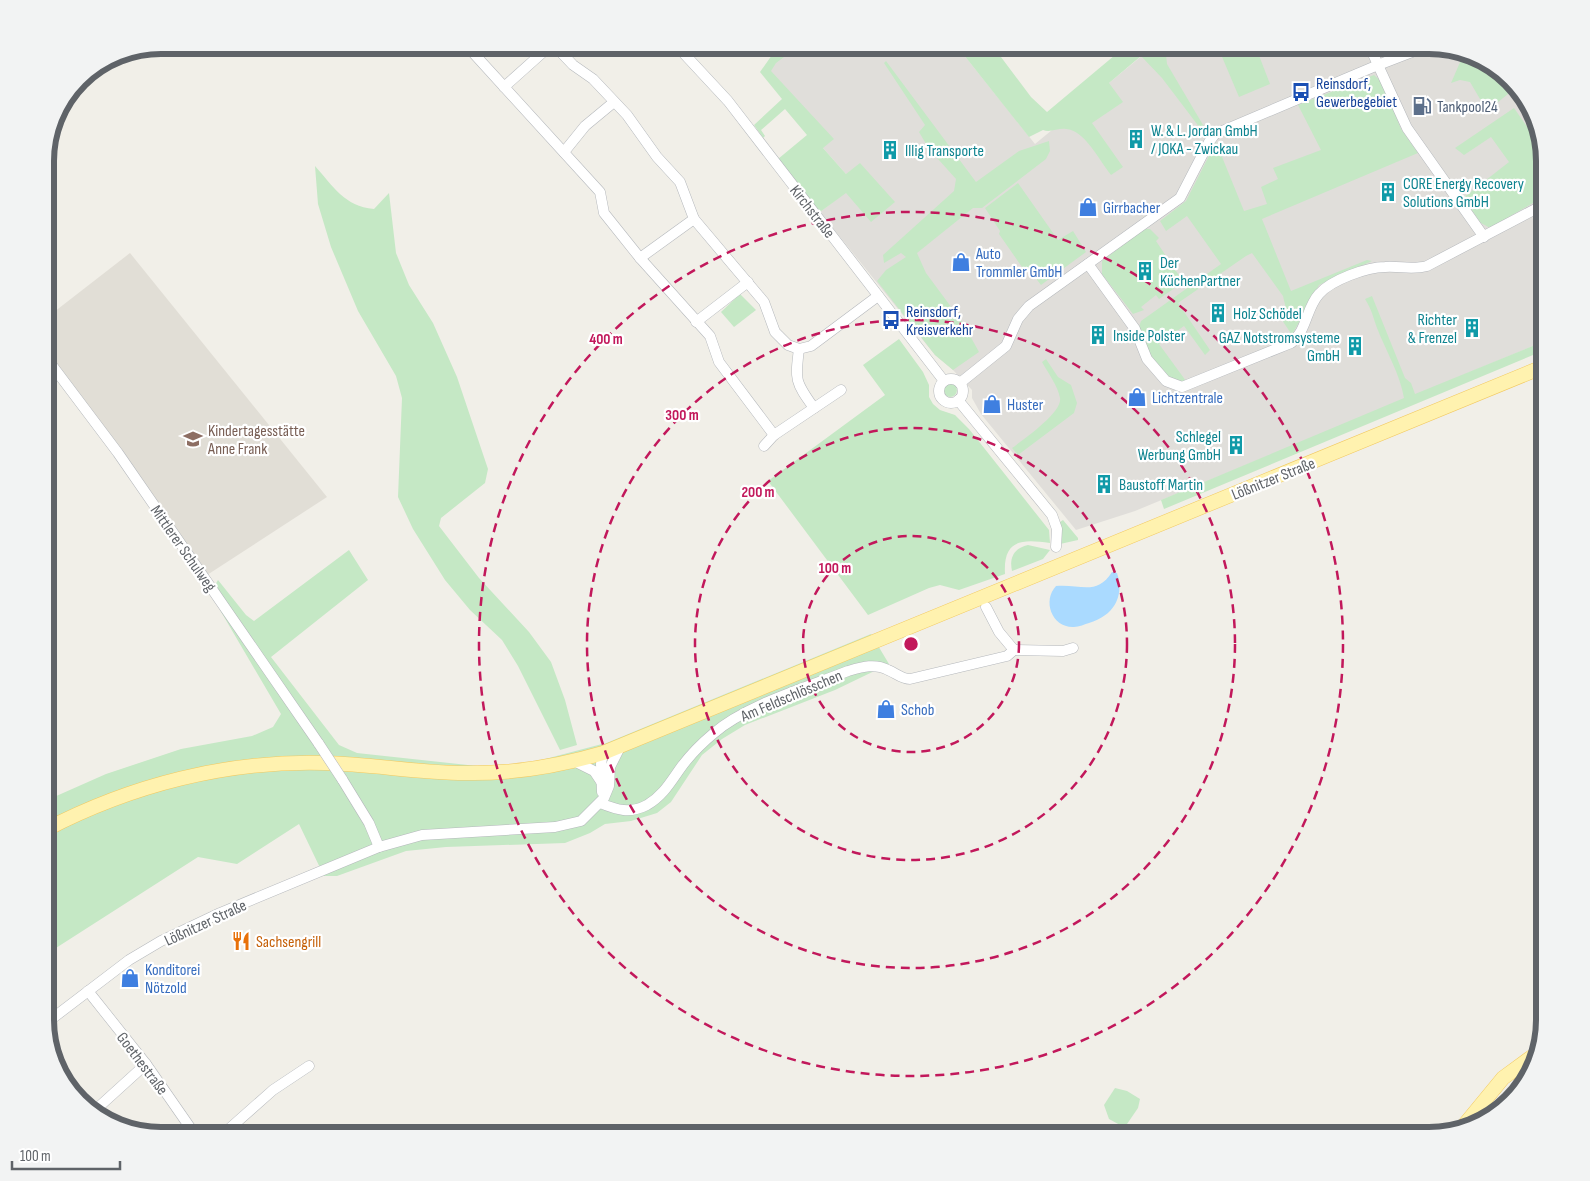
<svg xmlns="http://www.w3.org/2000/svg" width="1590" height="1181" viewBox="0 0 1590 1181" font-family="'Sofia Sans Condensed',sans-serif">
	<rect width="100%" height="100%" fill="#f1efe8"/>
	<!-- industrial -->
	<polygon fill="#e0deda" points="792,45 956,45 1035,144 1155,45 1429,45 1500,69 1533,110 1545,161 1545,341 1135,511 1076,530 981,414 972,398 972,390 953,370 935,355 820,212 846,192 846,174 786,106 791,102 763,70"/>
	<!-- education -->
	<polygon fill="#e1ded6" points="130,253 327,497 204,577 45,356 45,319"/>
	<!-- green -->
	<g fill="#c5e8c5">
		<polygon points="779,45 800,45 776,63 771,71 834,139 823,148 846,174 860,163 895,202 871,222 846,193 820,212 778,159 807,135 785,109 761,130 765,136 763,138 754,125 782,99 760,72"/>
		<path d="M956,45H992L1031,97L1047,112L1127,45H1165L1167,64L1206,130L1203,132L1162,78L1141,56L1109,83L1123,102L1092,123L1123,167L1111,175C1100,162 1085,130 1066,129C1058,128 1050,133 1043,130L1029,137Z"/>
		<polygon points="1217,45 1255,45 1270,84 1239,97"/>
		<polygon points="1458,55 1500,69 1512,84 1509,86 1508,94 1487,111 1470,82 1460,80 1451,83 1461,60"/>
		<polygon points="886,61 976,182 1019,151 1049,141 1050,151 1046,159 982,208 973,208 917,253 926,273 963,323 979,352 953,370 935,355 877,281 886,270 906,257 901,253 884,263 883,255 954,191 956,179 929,149 919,132 925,125 884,63"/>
		<path d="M1374,75L1383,83L1401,129L1418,153L1262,219L1291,291L1367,260L1372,261L1319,285L1292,335L1282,320L1286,309L1283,296L1252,253L1246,256L1178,303L1210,350L1205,355L1184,326L1159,344L1186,381C1159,382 1147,348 1139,327L1141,321L1221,264L1187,216L1166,231L1160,221L1186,201L1216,142L1244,211L1267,204L1261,187L1278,179L1273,168L1321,150L1298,105Z"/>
		<polygon points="1514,108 1542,148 1545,161 1545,196 1490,228 1481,223 1463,198 1509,162 1491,137 1464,155 1455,148"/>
		<path d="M315,166C334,187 344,206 374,209L389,193L396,253L409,285L433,323L457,377L488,469L485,483L441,518L439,526L479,578L529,632L551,662L565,700L577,745L560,750L518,666L502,640L470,610L445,580L413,529L398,497L402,398L396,376L358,311L331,247L318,204Z"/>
		<polygon points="1018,183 1058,240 1073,231 1086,252 1041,285 1027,267 1022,267 999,234 1000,231 985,208"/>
		<polygon points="1144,229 1150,229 1159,238 1156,241 1180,277 1174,283 1176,287 1159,299 1156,295 1141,307 1144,310 1133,314 1102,274 1102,261"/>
		<polygon points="740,294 756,310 734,327 721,312"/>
		<path d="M1372,296L1405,378L1411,383L1415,394L1545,341V350L1164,509L1161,500L1404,398C1400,374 1386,351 1377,328C1373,317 1372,310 1365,299Z"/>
		<path d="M899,339L923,372L929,385V397L933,404L940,410L955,415L969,429L1049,530L1050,543C1022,539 1003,539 1005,574L959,590L940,585L929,588L868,615L768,481L885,395L863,365Z"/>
		<path d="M1046,359L1058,377L1071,385L1077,403L1074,413L1018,455L1012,448C1023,440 1063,412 1060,398C1058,386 1048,373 1042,362Z"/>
		<circle cx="950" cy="390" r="7"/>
		<polygon points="1063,520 1078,538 1078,540 1060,544 1062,533 1060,522"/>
		<path d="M1028,545L1050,550L1043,559L1012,571C1009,558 1014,548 1028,545Z"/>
		<polygon points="349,550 368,580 271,657 339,745 357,753 477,766 530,763 602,744 613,754 604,744 871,634 889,664 835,690 745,725 722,739 702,755 671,802 657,813 631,821 605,824 590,833 565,843 446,847 406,851 337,876 324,876 299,824 237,864 198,857 45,955 45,801 106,774 181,749 252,736 273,727 281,714 220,610 227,606 214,587 218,580 246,615 254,621"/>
		<polygon points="1115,1088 1127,1091 1140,1099 1138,1108 1127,1124 1120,1125 1109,1119 1104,1105"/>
	</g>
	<!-- water -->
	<path fill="#aadaff" d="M1112,572L1117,573C1125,597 1113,616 1089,623C1085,624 1079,627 1074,627C1052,628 1042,601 1056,586C1081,584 1097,596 1112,572Z"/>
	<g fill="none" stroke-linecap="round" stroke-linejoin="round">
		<!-- stream -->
		<polyline stroke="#aadaff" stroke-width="2" points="1502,1098 1523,1084"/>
		<!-- minor casing -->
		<g stroke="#b5b8bc" stroke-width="11">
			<g id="minor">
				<polyline points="466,45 600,192 604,213 640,258 710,336 719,362 774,435"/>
				<polyline points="554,45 573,65 593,79 627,115 657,157 680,182 694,219 764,302 775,332 788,345 799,349 811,346 878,296"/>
				<polyline points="676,45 728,101 944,381"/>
				<polyline points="1369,45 1378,65 1430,45"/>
				<polyline points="504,87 551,45"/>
				<polyline points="564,152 585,126 614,102"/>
				<polyline points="640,258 694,219"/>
				<path d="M1088,264L1135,329L1147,359L1166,381L1182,387L1291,343C1307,331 1306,308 1319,294C1331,280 1367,267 1385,267C1400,266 1413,270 1427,266L1545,204"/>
				<polyline points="696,322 748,282"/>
				<path d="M799,349C795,380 795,382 814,408"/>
				<polyline points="45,356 118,453 319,744"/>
				<circle cx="951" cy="391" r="12"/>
				<polyline points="960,383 1006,346 1018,319 1029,306 1180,198 1209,142 1215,134 1378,65 1407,128 1484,237"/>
				<polyline points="958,400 1052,515 1057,529 1056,547"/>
				<polyline points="764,446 774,435 841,390"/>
				<polyline points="986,607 999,632 1014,650"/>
				<polyline points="1014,650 1063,651 1073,648"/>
				<polyline points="574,761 594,771 602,783"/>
				<polyline points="342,779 369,823 379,847"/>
				<polyline points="602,792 601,764 603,753"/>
				<path d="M600,803C617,810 630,814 647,805C664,795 671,781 682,766C691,754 702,743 714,733C746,705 808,687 848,671C862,667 875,663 888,670C896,673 901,679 910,679L1007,656L1014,650"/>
				<polyline points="88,991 146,1064 196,1136"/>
				<polyline points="45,1024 129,960 161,941 220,913 379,847 422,835 555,827 581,821 604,798 609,786 610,767 620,747"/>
				<polyline points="92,1113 146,1064"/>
				<polyline points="221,1136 273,1090 309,1066"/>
			</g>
		</g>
		<!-- major casing -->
		<g stroke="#f2c960" stroke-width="15">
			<g id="major">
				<path d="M45,830C131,785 228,760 325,763C372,764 418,773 465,773C511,774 559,766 603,753L1545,366"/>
				<polyline points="1461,1129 1503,1078 1533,1056"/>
			</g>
		</g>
		<!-- minor -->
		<use href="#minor" stroke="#fff" stroke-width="10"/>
		<!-- major -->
		<use href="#major" stroke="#fff2af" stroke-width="14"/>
		<!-- minor-bridge casing -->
		<g stroke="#b5b8bc" stroke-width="11" stroke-linecap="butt">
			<polyline id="minor-bridge" points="319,744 342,779"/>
		</g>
		<!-- minor-bridge -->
		<use href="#minor-bridge" stroke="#fff" stroke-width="10"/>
	</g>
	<!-- distance rings -->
	<g fill="none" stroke="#c2185b" stroke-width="2.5" stroke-dasharray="9 6">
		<circle cx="911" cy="644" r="108"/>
		<circle cx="911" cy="644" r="216"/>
		<circle cx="911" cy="644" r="324"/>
		<circle cx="911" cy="644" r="432"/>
	</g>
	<!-- icons -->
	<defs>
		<g id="bus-bare" transform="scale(1.5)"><path d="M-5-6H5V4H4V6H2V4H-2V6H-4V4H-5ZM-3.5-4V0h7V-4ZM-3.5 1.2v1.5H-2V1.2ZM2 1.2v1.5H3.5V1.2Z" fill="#1a4fb4" stroke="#fff" stroke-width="2.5" paint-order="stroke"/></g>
		<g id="fuel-bare" transform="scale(1.5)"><path d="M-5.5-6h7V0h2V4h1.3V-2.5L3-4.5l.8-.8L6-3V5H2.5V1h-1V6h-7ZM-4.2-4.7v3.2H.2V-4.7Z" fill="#5c6f8a" stroke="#fff" stroke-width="2.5" paint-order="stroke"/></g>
		<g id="building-bare" transform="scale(1.5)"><path d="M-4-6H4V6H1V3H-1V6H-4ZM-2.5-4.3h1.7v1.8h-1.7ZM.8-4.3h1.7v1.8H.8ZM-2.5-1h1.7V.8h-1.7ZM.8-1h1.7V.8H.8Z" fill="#0f9aa8" stroke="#fff" stroke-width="2.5" paint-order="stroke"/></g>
		<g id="shop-bare" transform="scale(1.5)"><path d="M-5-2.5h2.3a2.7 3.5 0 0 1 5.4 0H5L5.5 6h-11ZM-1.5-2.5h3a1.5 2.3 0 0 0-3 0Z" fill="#3f7fe0" stroke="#fff" stroke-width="2.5" paint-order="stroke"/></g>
		<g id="school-bare" transform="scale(1.5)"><path d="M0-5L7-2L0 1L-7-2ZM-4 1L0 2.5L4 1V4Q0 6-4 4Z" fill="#8d6e63" stroke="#fff" stroke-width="2.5" paint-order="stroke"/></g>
		<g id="restaurant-bare" transform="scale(1.5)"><path d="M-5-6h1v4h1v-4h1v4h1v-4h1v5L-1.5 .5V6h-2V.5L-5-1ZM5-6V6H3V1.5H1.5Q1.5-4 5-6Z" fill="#e8710a" stroke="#fff" stroke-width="2.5" paint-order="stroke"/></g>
	</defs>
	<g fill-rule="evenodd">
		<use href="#bus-bare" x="1301" y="92"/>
		<use href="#fuel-bare" x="1422" y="106"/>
		<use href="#building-bare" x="1136" y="139"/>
		<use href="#building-bare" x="890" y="150"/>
		<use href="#building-bare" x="1388" y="192"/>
		<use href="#shop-bare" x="1088" y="207"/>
		<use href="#shop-bare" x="961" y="262"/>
		<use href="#building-bare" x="1145" y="271"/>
		<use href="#building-bare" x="1218" y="313"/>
		<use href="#bus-bare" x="891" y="320"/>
		<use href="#building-bare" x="1472" y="328"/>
		<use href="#building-bare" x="1098" y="335"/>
		<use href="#building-bare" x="1355" y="346"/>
		<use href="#shop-bare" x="1137" y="397"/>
		<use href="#shop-bare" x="992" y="404"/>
		<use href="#school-bare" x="193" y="439"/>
		<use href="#building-bare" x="1236" y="445"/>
		<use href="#building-bare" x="1104" y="484"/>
		<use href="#shop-bare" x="886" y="709"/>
		<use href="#restaurant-bare" x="241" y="941"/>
		<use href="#shop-bare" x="130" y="978"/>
	</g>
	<g text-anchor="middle" stroke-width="4.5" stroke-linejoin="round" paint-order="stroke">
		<!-- transit labels -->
		<g font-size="16" fill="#164399" stroke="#fff" text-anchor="start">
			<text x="1316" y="89">Reinsdorf,<tspan x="1316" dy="18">Gewerbegebiet</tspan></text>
			<text x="906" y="317">Reinsdorf,<tspan x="906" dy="18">Kreisverkehr</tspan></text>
		</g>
		<!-- service labels -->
		<g font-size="16" fill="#4e5e75" stroke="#fff" text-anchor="start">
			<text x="1437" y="112">Tankpool24</text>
		</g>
		<!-- culture labels -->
		<g font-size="16" fill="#0d838f" stroke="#fff" text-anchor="start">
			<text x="1151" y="136">W. &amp; L. Jordan GmbH<tspan x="1151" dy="18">/ JOKA - Zwickau</tspan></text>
			<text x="905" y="156">Illig Transporte</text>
			<text x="1403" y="189">CORE Energy Recovery<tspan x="1403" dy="18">Solutions GmbH</tspan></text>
			<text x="1160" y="268">Der<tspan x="1160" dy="18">KüchenPartner</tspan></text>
			<text x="1233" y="319">Holz Schödel</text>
			<text x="1457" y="325" text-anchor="end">Richter<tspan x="1457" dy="18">&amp; Frenzel</tspan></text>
			<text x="1113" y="341">Inside Polster</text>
			<text x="1340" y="343" text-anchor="end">GAZ Notstromsysteme<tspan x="1340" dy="18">GmbH</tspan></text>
			<text x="1221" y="442" text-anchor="end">Schlegel<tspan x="1221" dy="18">Werbung GmbH</tspan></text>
			<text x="1119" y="490">Baustoff Martin</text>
		</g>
		<!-- shop labels -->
		<g font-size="16" fill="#366cbe" stroke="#fff" text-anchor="start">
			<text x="1103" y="213">Girrbacher</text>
			<text x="976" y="259">Auto<tspan x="976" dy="18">Trommler GmbH</tspan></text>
			<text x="1152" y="403">Lichtzentrale</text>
			<text x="1007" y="410">Huster</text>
			<text x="901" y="715">Schob</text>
			<text x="145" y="975">Konditorei<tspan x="145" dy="18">Nötzold</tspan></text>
		</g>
		<!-- street labels -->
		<g font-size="16" fill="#5f6368" stroke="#fff">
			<text transform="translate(813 211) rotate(52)" y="6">Kirchstraße</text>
			<text transform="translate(1273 478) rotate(-22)" y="6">Lößnitzer Straße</text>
			<text transform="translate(184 548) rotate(55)" y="6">Mittlerer Schulweg</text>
			<text transform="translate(791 695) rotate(-23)" y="6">Am Feldschlösschen</text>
			<text transform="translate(205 922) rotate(-25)" y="6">Lößnitzer Straße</text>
			<text transform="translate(143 1063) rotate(53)" y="6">Goethestraße</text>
		</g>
		<!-- education labels -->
		<g font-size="16" fill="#785e54" stroke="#fff" text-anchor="start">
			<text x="208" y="436">Kindertagesstätte<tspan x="208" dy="18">Anne Frank</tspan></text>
		</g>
		<!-- food labels -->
		<g font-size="16" fill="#c56008" stroke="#fff" text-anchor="start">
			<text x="256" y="947">Sachsengrill</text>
		</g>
	</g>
	<!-- crop -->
	<path d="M0 0H1590V1181H0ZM161 54H1429A107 107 0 0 1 1536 161V1020A107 107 0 0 1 1429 1127H161A107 107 0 0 1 54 1020V161A107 107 0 0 1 161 54Z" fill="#f2f3f3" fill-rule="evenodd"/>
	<path fill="none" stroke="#5f6368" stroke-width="6" d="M161 54H1429A107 107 0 0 1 1536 161V1020A107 107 0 0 1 1429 1127H161A107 107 0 0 1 54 1020V161A107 107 0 0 1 161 54Z"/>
	<circle cx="911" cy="644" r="8" fill="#c2185b" stroke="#fff" stroke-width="2.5"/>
	<g font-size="15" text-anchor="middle" font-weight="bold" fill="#c2185b" stroke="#fff" stroke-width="4.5" stroke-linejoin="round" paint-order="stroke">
		<text x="606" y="344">400 m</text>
		<text x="682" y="420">300 m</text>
		<text x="758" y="497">200 m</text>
		<text x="835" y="573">100 m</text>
	</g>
	<!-- scale -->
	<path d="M12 1161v8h108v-8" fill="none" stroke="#5f6368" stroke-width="2.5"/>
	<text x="20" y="1161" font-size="15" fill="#5f6368" stroke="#ffffff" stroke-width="4" paint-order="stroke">100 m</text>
</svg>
